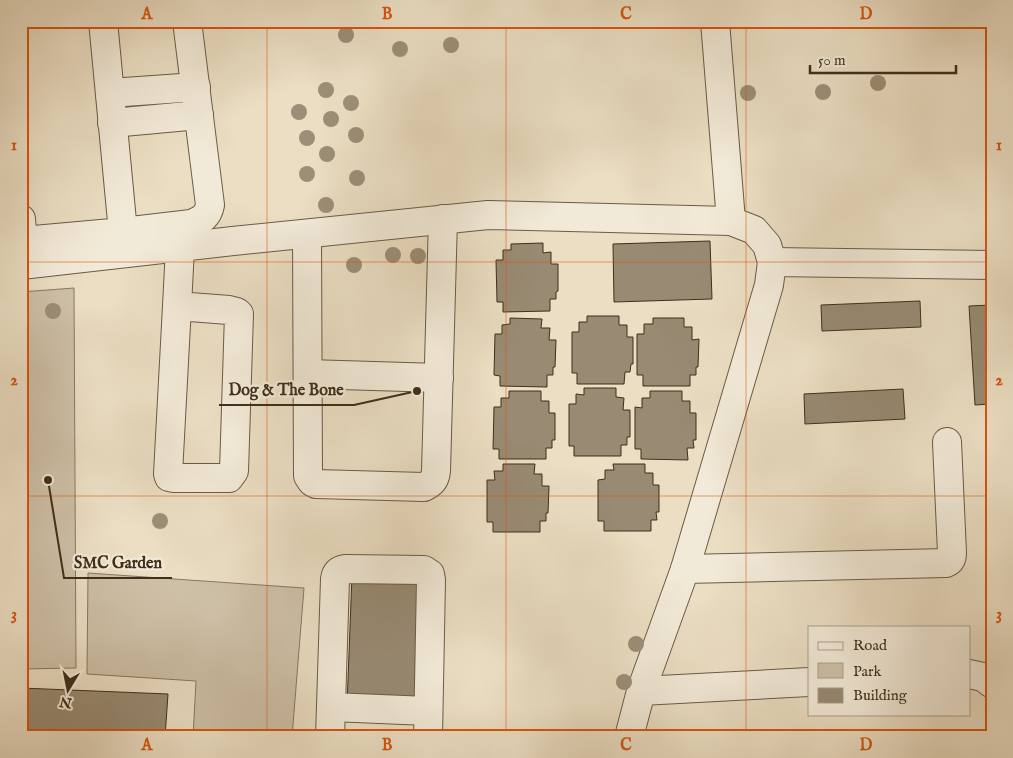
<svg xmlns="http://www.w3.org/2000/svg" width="1013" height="758" viewBox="0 0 1013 758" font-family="'IM FELL English',serif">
	<rect width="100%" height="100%" fill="#ebdec3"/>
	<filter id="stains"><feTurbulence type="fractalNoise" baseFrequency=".004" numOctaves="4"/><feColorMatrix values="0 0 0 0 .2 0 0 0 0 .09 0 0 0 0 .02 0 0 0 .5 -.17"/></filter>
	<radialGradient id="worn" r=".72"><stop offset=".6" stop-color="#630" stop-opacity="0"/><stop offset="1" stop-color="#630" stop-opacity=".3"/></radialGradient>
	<!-- green -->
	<g fill="#cec0a7" stroke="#867862">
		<polygon points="74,288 76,668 21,669 21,292"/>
		<polygon points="88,573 304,588 292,737 193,737 196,681 87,674"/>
	</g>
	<!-- building -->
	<g fill="#988a73" stroke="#3f2f1c">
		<polygon points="710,241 712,299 614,302 613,244"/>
		<polygon points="543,243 543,253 551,252 551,264 558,264 558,291 556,292 556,299 550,299 550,311 503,312 503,302 497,302 496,260 503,260 503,250 511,250 511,244"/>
		<polygon points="920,301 921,327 822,331 821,305"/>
		<polygon points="992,305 992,404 975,405 969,306"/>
		<polygon points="587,316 619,316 619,325 627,325 627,337 633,337 633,364 631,364 630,372 625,372 624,384 577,384 577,373 572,373 572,332 579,332 579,322 587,322"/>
		<polygon points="510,318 542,319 541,328 550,328 549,340 556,340 555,367 553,367 553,375 547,375 547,387 500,386 500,376 494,375 495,334 502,334 502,325 510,324"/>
		<polygon points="653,318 684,318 684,327 692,327 692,340 699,339 698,367 696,367 696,375 690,375 690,386 643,386 643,375 637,375 637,334 644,334 644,324 653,324"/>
		<polygon points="584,388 616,388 616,397 624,398 623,410 630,410 630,437 627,437 627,445 621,445 621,456 574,456 574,446 569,446 569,404 576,404 576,394 584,395"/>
		<polygon points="903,389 905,419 805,424 804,394"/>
		<polygon points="509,391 541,391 541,401 549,401 549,413 555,413 555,440 552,440 552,448 546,448 546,459 499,459 499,449 493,449 494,407 501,407 501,398 509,398"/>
		<polygon points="650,391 682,391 682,401 690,401 690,413 696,413 696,440 693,440 694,448 687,448 688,460 641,459 641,449 635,449 635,407 642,408 642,398 650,398"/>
		<polygon points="503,464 535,464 534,474 542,474 542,486 549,486 548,513 546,513 546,521 540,521 540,532 493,532 493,522 487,522 487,480 495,480 494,471 503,471"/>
		<polygon points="613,464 645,464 645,473 653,473 653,485 659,485 659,512 656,512 657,520 651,520 651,531 604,531 604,521 598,521 598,480 605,479 605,470 614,470"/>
		<polygon points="352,575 422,578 417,708 347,706"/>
		<polygon points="21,688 168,694 165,737 21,737"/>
	</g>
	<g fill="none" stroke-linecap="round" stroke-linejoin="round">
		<!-- minor casing -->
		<g stroke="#6a5b46" stroke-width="30">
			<g id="minor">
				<polyline points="715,21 731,221"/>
				<polyline points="110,93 196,87"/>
				<polyline points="112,123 199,115"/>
				<polyline points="21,219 23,241 123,232 103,21"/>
				<path d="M123,232L191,224C202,220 208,216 210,205L187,21"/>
				<path d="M307,234L308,476L312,482L316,484L424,487C432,483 435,480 436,471L443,219"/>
				<polyline points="772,262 992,265"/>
				<polyline points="21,265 233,241 488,215 731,221 754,230 767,245 772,262 769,285 685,569 641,691 629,737"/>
				<polyline points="177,306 229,310 237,312 239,314 234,471 229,478 173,478 169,477 168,474 177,306 180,248"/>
				<polyline points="308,374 439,378"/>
				<path d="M685,569L946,563C951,561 952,559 952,553L947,442"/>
				<polyline points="969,674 983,677 992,684"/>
				<polyline points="641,691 809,682"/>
				<polyline points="331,707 428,711"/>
				<path d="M330,737L335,579C336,572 339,570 345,569L424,570L430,574L431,580L428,737"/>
			</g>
		</g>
		<!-- minor -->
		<use href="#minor" stroke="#f2ead8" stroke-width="28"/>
	</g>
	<!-- trees -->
	<g fill="#9c8e77">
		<circle cx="346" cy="35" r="8"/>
		<circle cx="451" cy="45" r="8"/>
		<circle cx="400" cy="49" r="8"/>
		<circle cx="878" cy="83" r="8"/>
		<circle cx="326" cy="90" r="8"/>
		<circle cx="823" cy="92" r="8"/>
		<circle cx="748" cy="93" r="8"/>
		<circle cx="351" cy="103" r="8"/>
		<circle cx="299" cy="112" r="8"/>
		<circle cx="331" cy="119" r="8"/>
		<circle cx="356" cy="135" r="8"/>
		<circle cx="307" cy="138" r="8"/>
		<circle cx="327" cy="154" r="8"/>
		<circle cx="307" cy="174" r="8"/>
		<circle cx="357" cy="178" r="8"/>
		<circle cx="326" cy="205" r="8"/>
		<circle cx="393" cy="255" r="8"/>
		<circle cx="418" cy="256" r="8"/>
		<circle cx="354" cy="265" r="8"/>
		<circle cx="53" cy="311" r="8"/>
		<circle cx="160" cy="521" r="8"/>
		<circle cx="636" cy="644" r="8"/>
		<circle cx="624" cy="682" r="8"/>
	</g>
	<!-- grid -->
	<path fill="none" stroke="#d7550e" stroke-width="1" stroke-opacity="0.55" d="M267,21V737M506,21V737M746,21V737M21,262H992M21,496H992"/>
	<!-- callouts -->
	<path fill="none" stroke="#3f2f1c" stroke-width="2" d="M417 391L354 405H219M48 480L64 578H172"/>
	<g fill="#3f2f1c" stroke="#f2ead8" stroke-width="2">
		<circle cx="417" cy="391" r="5"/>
		<circle cx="48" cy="480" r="5"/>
	</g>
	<g font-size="16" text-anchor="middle" font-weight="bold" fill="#3f2f1c" stroke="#f2ead8" stroke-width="4.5" stroke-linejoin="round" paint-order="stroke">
		<text x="286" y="395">Dog &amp; The Bone</text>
		<text x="118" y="568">SMC Garden</text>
	</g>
	<!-- margin -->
	<rect width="1013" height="758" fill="none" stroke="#ebdec3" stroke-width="55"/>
	<!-- legend -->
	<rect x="808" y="626" width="162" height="90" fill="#f2ead8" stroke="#aa9f8d"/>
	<rect x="818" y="642" width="25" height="8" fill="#f2ead8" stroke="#aa9f8d"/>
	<text x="853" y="650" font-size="15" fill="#3f2f1c">Road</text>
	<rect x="818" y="663" width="25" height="15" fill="#cec0a7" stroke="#aa9f8d"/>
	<text x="853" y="676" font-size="15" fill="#3f2f1c">Park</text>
	<rect x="818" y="688" width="25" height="15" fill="#988a73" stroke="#aa9f8d"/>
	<text x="853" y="700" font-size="15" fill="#3f2f1c">Building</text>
	<!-- north arrow -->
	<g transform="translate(68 690) rotate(190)" stroke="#f2ead8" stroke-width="4" paint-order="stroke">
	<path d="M0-4L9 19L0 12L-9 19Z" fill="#3f2f1c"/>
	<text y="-8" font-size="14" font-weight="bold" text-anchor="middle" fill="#3f2f1c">N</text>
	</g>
	<!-- scale -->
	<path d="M810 65v8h146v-8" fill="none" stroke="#3f2f1c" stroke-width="2.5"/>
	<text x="818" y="65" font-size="15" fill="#3f2f1c" stroke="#f2ead8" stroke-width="4" paint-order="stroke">50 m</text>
	<rect x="28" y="28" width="958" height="702" fill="none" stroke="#d7550e" stroke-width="2"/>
	<g font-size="16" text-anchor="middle" font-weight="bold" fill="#d7550e">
		<text x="147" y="19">A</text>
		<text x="387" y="19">B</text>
		<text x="626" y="19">C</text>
		<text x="866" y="19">D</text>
		<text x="14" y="150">1</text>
		<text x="999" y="150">1</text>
		<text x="14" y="385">2</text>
		<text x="999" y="385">2</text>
		<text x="14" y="619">3</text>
		<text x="999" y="619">3</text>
		<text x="147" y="750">A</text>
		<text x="387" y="750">B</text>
		<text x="626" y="750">C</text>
		<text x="866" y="750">D</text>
	</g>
	<rect width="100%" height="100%" filter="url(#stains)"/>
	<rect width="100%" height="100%" fill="url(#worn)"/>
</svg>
